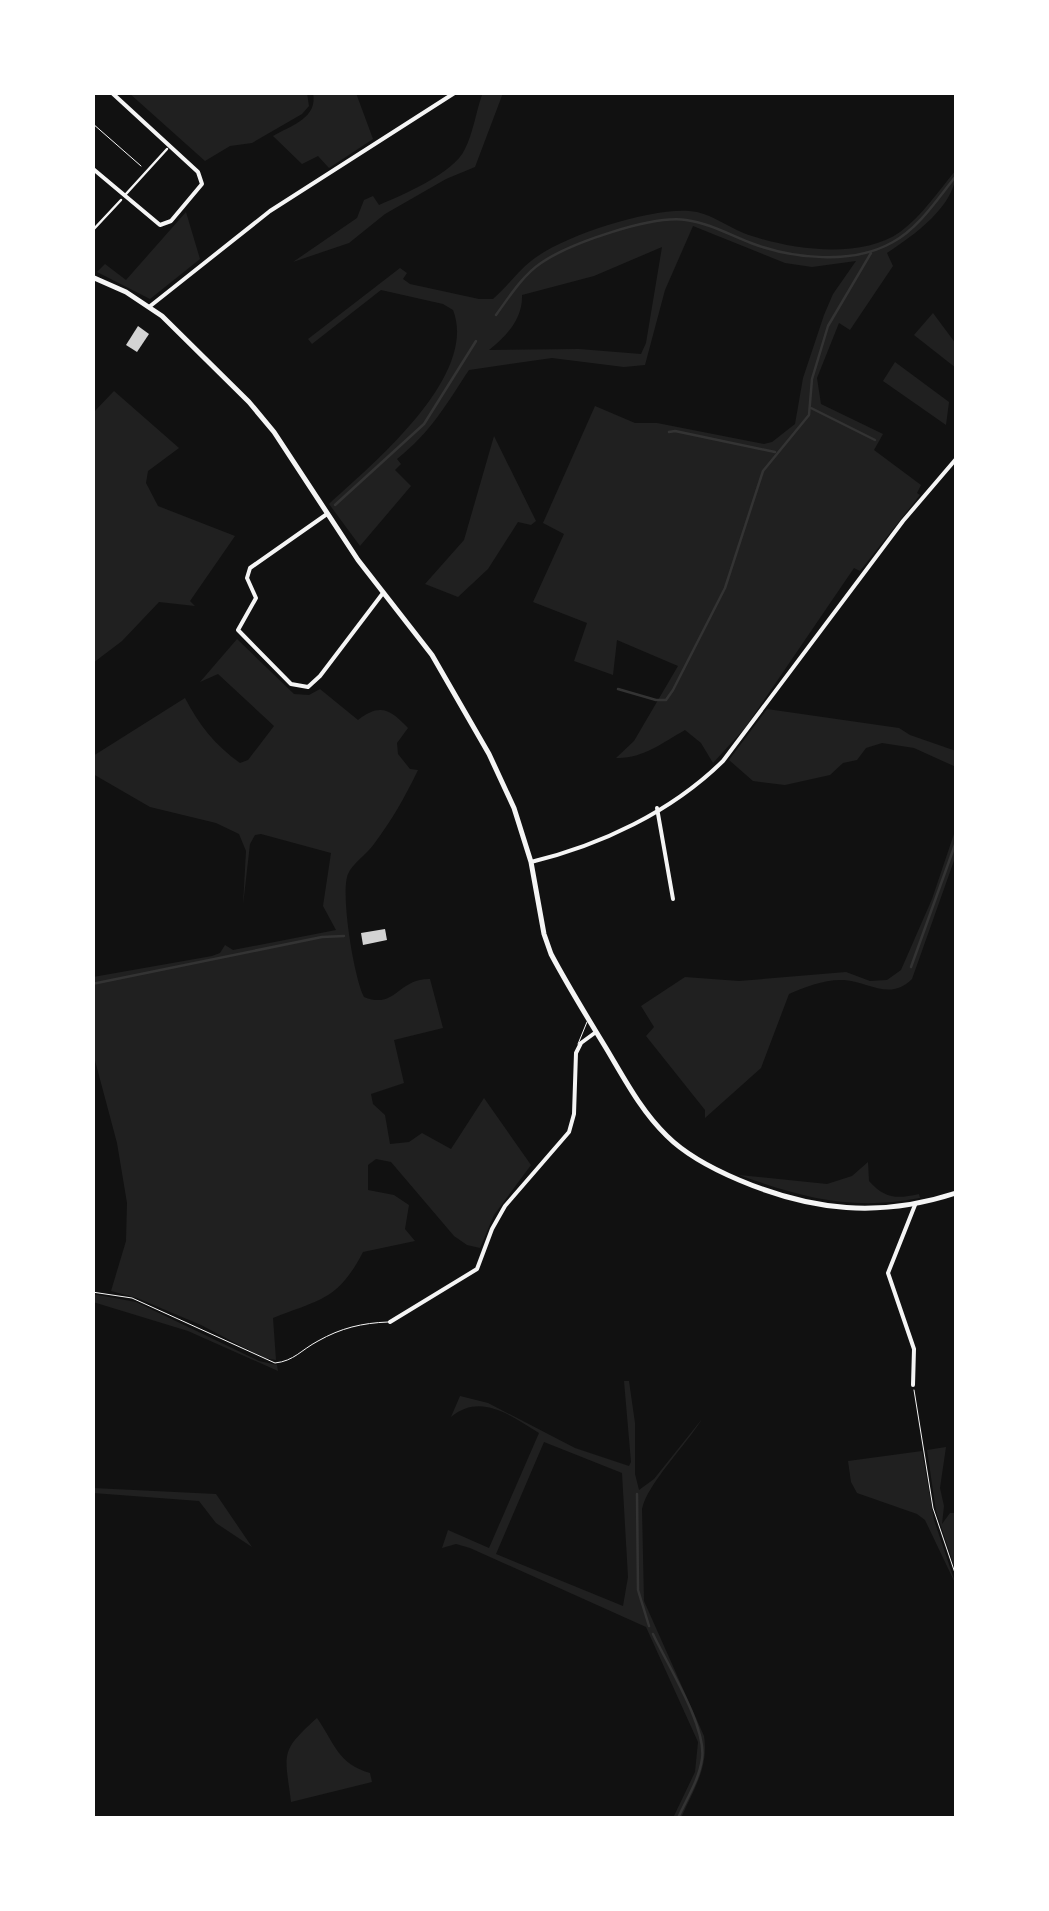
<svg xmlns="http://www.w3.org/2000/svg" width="1049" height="1911" viewBox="0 0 1049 1911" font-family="Montserrat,sans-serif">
	<rect width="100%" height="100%" fill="#111"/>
	<!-- green -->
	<g fill="#202020" fill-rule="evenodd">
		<polygon points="307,93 309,106 302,114 252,143 230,146 205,161 129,93"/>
		<path d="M356,93L373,139L329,168L318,156L302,164L273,136C292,125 318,118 313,93Z"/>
		<path d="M503,93L475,167L446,179L385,214L349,243L293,262L357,218L364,200L373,196L379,205C404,194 453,174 465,149C473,133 476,112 482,95Z"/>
		<path d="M956,170C957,205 914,235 887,253L893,266L850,330L839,323L817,378L821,404L883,434L874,450L921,485L917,493L920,495L860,571L854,568L745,728L713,763L701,743L685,730C662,743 642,759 616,758L634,741L678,666L617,640L613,675L574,661L587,623L533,602L564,534L543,523L595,406L635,423H657L764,444L772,442L795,424L803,378L824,315L833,294L856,261L812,267L785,263L693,226L665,290L645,365L624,367L552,358L469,370C445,406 432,431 397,459L401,464L395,470L411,486L360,546L329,504C373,464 479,376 453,310L443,304L381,290L312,344L308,339L400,268L407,273L403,279L410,284L479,299H493C507,287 517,272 531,261C562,236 649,208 689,211C711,212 731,230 752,236C794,250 862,259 900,232C922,216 939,190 956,170ZM662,247L646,343L641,354L579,349L489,350C507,336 523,318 522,295L594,276Z"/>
		<polygon points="186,212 200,259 150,299 97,272 105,264 126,280"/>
		<polygon points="933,313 956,344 956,368 914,335"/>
		<polygon points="895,362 949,402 946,425 883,381"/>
		<polygon points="114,391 179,448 148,471 146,483 158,506 235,536 190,601 195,606 159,602 122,641 93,663 93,413"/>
		<polygon points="494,436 536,521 531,525 518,522 488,569 458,597 425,584 464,540"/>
		<path d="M237,639L294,694L309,695L320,689L358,720C380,703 390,709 408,728L397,743L398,754L410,769L418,770C405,797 392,820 374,844C367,854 352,864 348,874C340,893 354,978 364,997C396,1010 398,978 430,979L443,1028L394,1040L404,1083L371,1094L373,1104L385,1115L390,1144L409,1142L422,1133L451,1149L484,1098L531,1165L494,1215L480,1248L467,1245L454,1236L391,1162L376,1159L368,1165V1190L394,1195L409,1205L405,1229L415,1241L363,1252C338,1300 321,1299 273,1318L276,1360L264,1358L201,1325L137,1298L111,1291L126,1241L127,1203L117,1143L93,1053V977L212,956L220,953L225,945L233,950L336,930L323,906L331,853L261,834L255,835L250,844L243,905L246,851L239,834L216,823L150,807L93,774V756L185,698C199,725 215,745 240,763L248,760L274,726L218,674L200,682Z"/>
		<polygon points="767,709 899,728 910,735 956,751 956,767 914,748 882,743 866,748 857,760 843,763 830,775 785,785 753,781 729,760"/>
		<path d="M956,828V855L912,979C890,1001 869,982 844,980C825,979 805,987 789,994L761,1068L705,1118V1110L646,1036L654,1027L641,1006L685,977L739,981L846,972L870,981L887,980L901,970L932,899Z"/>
		<path d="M868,1162L869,1181C885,1199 897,1199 919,1194L920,1198C851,1211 804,1198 739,1175L827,1184L852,1176Z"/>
		<polygon points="93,1294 136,1302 259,1361 277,1365 278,1371 188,1331 93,1302"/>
		<path d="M624,1381H629L635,1423V1474L639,1490L654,1479L702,1419C687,1444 647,1484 642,1509L644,1601L704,1736C709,1768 693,1790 681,1818H673L695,1772L698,1742L646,1627L470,1548L456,1544L442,1548L448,1530L489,1548L539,1433C511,1416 481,1392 451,1417L460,1396L488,1403L575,1448L629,1466L631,1462ZM544,1442L622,1473L628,1577L623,1606L496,1554Z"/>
		<polygon points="946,1447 940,1488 944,1506 942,1524 950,1513 956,1513 956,1572 936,1511 927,1450"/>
		<polygon points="922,1451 934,1520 956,1585 925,1520 917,1514 857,1493 851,1482 848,1461"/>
		<polygon points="93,1488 216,1494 252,1547 216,1523 199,1501 93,1493"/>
		<path d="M317,1718C335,1744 338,1764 370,1773L372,1782L291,1802C285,1753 279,1752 317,1718Z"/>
	</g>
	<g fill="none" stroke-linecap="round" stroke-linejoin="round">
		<!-- stream -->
		<g stroke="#333" stroke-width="2.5">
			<path d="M496,315C509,297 523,275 541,263C570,243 652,215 686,220C709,223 730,235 751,243C793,259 853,265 893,242C919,228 938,198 956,176"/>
			<polyline points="811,408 875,440"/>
			<polyline points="669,432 675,431 775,452"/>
			<polyline points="335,505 424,424 476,341"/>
			<polyline points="618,689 656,700 666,700 673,690 725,588 763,471 809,415 812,379 828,326 871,253"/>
			<polyline points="911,967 956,842"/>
			<polyline points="92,984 322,937 344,936"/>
			<polyline points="637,1494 638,1590 649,1626"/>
			<path d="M653,1634C667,1664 707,1727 702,1759C699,1780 686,1800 678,1818"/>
		</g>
	</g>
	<!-- building -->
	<g fill="#d3d3d3">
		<polygon points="138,326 149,334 137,352 126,345"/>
		<polygon points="385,929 387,940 363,945 361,933"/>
	</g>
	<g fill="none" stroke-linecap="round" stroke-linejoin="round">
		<!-- path -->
		<polyline stroke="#f5f5f5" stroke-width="1" points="92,123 141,166"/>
		<!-- service -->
		<g stroke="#f5f5f5" stroke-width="1">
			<polyline points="578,1044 587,1022"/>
			<path d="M92,1292L132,1298L275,1363C294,1361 301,1350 318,1341C341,1328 362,1323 388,1322"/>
			<polyline points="914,1390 933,1508 956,1576"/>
		</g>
		<!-- pedestrian -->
		<g stroke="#f5f5f5" stroke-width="2.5">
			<polyline points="126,194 167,149"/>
			<polyline points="92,231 121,200"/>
		</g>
		<!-- minor -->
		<g stroke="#f5f5f5" stroke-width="4">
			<polyline points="92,168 160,225 171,221 202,184 198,172 111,92"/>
			<polyline points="149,307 270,211 456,92"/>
			<polyline points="327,514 250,568 247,578 256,598 238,630 291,684 308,687 320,676 383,593"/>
			<polyline points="657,808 673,899"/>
			<path d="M531,862C601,845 671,812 723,761L903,521L956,459"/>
			<polyline points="390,1322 477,1269 492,1229 505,1206 569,1132 574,1114 576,1053 581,1043 596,1032"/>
			<polyline points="913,1385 914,1349 888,1273 915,1205"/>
		</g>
		<!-- primary -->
		<path stroke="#f5f5f5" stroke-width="5" d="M92,277L126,292L162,316L249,402L274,432L358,560L432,655L489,754L514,808L531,862L544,934L551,954C568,986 587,1017 606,1048C624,1078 641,1111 667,1136C687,1156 713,1169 739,1180C812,1211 880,1218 956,1193"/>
	</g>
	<!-- border -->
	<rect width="1049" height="1911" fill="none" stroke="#ffffff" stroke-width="190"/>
</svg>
